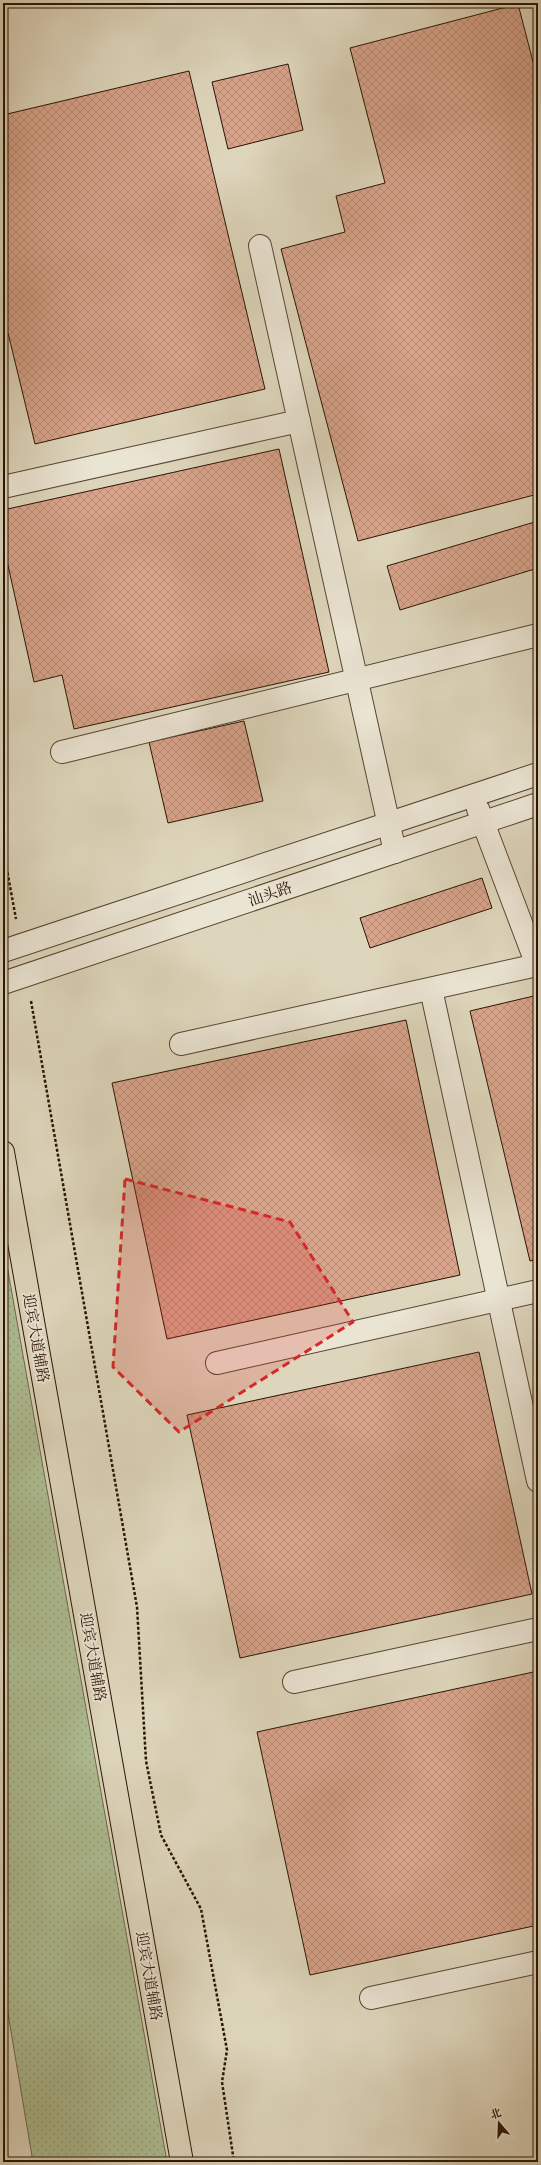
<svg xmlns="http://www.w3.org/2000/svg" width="541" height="2165" viewBox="0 0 541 2165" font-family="'IM FELL Double Pica','Noto Serif SC',serif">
	<defs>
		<pattern id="grass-dots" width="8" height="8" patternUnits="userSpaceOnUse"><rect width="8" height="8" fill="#aebe93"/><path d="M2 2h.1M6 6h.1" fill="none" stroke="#96a27d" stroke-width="1.8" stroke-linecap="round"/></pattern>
		<pattern id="building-cross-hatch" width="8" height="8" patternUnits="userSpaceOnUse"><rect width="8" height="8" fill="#d8a48b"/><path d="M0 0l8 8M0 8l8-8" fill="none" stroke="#ba8c76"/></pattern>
	</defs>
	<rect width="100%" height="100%" fill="#ded6bc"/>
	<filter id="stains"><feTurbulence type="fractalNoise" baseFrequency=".005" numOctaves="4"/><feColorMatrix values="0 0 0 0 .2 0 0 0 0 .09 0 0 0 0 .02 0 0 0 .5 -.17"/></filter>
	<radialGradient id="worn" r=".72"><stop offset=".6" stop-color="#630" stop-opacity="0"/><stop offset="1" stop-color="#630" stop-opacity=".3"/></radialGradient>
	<!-- grass -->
	<polygon fill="url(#grass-dots)" stroke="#6c694c" points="3,1243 167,2162 33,2162 3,1984"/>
	<!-- building -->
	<g fill="url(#building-cross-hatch)" stroke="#2a1404">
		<polygon points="518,4 538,81 538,494 358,541 281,249 345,232 336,196 385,183 350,48"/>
		<polygon points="288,64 303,130 228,149 212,82"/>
		<polygon points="189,71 265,389 35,444 8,333 3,334 3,115"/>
		<polygon points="279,449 329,672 74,729 62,675 34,682 3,543 3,510"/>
		<polygon points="538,521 538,568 400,610 387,566"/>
		<polygon points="244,721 263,801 168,823 149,742"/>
		<polygon points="482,878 492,908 370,948 360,918"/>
		<polygon points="538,995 538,1259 530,1261 470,1011"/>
		<polygon points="406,1020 460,1275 167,1339 112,1083"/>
		<polygon points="479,1352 532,1594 240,1658 187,1415"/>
		<polygon points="538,1671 538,1925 310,1975 257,1732"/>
	</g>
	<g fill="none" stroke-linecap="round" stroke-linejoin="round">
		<!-- minor casing -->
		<g stroke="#574432" stroke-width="24">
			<g id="minor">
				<polyline points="260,246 395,852"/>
				<polyline points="3,487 299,421"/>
				<polyline points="62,752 538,635"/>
				<polyline points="3,951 538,774"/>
				<polyline points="3,983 538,804"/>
				<polyline points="431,989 538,1481"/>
				<polyline points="181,1044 537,965 478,809"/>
				<polyline points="217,1363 538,1291"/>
				<polyline points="294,1682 538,1629"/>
				<polyline points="371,1998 538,1962"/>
			</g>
		</g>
		<!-- major casing -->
		<g stroke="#2a1404" stroke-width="24">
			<polyline id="major" points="3,1152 182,2162"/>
		</g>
		<!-- path -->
		<g stroke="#2a1404" stroke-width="2.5" stroke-dasharray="3 2" stroke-linecap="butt">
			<polyline points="3,848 16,919"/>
			<polyline points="31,1001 137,1607 146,1761 161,1835 201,1909 227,2050 222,2082 234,2162"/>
		</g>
		<!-- minor -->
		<use href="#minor" stroke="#eae4d3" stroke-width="22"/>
		<!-- major -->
		<use href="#major" stroke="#ded6bc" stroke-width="22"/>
	</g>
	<!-- marked area -->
	<path fill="#d62828" fill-opacity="0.2" stroke="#d62828" stroke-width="3" stroke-dasharray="8 5" stroke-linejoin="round" d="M125,1179L290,1222L353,1322L179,1432L113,1367Z"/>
	<g text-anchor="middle" stroke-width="4" stroke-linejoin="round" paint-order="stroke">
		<!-- street labels -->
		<g font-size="15" fill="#2a1404" stroke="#eae4d3">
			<text transform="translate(270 894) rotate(-19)" y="5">汕头路</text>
			<text transform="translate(36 1338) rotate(80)" y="5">迎宾大道辅路</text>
			<text transform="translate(93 1657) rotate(80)" y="5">迎宾大道辅路</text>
			<text transform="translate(149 1976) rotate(80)" y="5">迎宾大道辅路</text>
		</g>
	</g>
	<!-- margin -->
	<rect width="541" height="2165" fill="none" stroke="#ded6bc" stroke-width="16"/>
	<rect x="4" y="4" width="533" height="2157" fill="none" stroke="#2a1404" stroke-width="2"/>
	<rect x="8" y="8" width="525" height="2149" fill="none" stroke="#2a1404"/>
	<!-- north arrow -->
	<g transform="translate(499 2123) rotate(341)" stroke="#eae4d3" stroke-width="3" paint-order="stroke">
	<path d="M0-3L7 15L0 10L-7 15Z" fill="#2a1404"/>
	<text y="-6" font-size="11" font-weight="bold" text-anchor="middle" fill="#2a1404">北</text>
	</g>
	<rect width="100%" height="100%" filter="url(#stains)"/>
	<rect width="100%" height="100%" fill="url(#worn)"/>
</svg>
